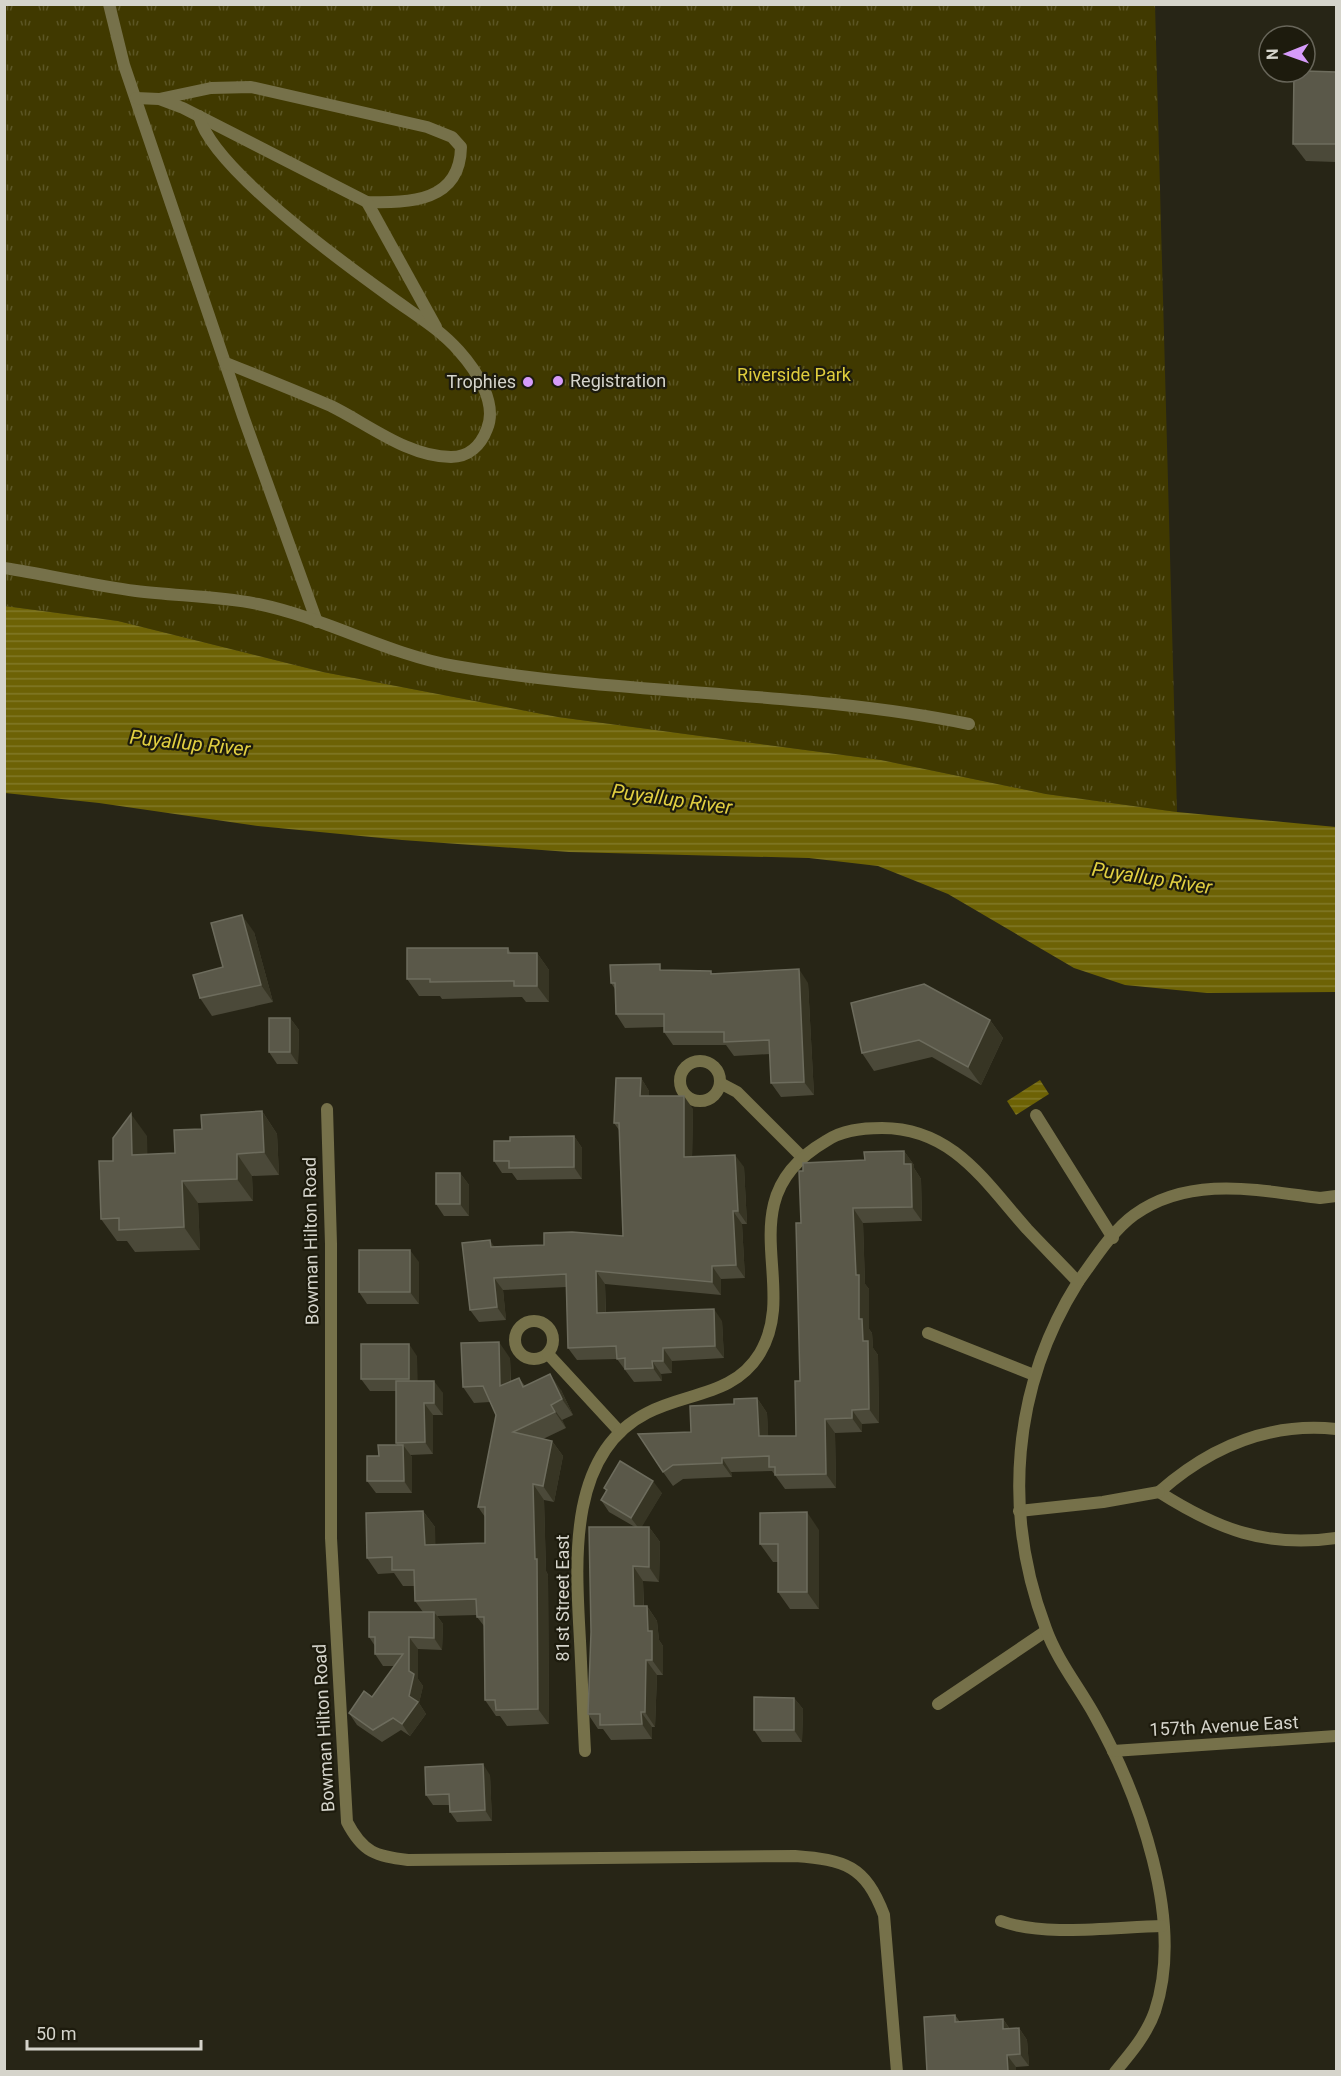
<svg xmlns="http://www.w3.org/2000/svg" width="1341" height="2076" viewBox="0 0 1341 2076" font-family="Roboto,sans-serif">
	<defs>
		<pattern id="park-tufts" width="24" height="20" patternUnits="userSpaceOnUse" patternTransform="scale(1.5)"><rect width="24" height="20" fill="#403900"/><path d="M3 7l-1-3M5 7V3M7 7l1-3M15 17l-1-3M17 17v-4M19 17l1-3" fill="none" stroke="#5b5524"/></pattern>
		<pattern id="water-rules" width="6" height="5" patternUnits="userSpaceOnUse" patternTransform="scale(1.5)"><rect width="6" height="5" fill="#6d6205"/><path d="M0 2.5h6" fill="none" stroke="#817828"/></pattern>
	</defs>
	<rect width="100%" height="100%" fill="#272516"/>
	<!-- park -->
	<polygon fill="url(#park-tufts)" points="4,5 1155,5 1177,812 1046,794 881,760 558,717 323,672 118,621 5,606"/>
	<!-- water -->
	<g fill="url(#water-rules)">
		<polygon points="5,606 118,621 323,672 558,717 881,760 1046,794 1177,812 1336,827 1336,992 1207,993 1125,985 1074,968 948,894 878,866 809,858 569,852 402,840 258,826 99,803 5,793"/>
		<polygon points="1040,1080 1049,1094 1016,1115 1007,1101"/>
	</g>
	<g fill="none" stroke-linecap="round" stroke-linejoin="round">
		<!-- service -->
		<g stroke="#76714a" stroke-width="12">
			<polyline points="109,4 124,65 243,416 317,622"/>
			<path d="M136,98L159,99L183,108L367,202C410,203 460,202 461,147L452,137L427,127L251,87L211,88L159,99"/>
			<path d="M199,116C212,168 342,262 388,295C412,313 439,328 459,351C476,370 498,403 487,429C481,445 469,457 451,457C408,457 368,424 331,406C296,391 261,377 226,363"/>
			<polyline points="367,202 436,327"/>
			<path d="M4,568C48,575 92,585 136,591C176,596 218,596 258,604C326,618 387,654 455,666C625,696 800,690 969,724"/>
			<polyline points="1036,1115 1113,1238"/>
		</g>
		<!-- minor -->
		<g stroke="#76714a" stroke-width="12">
			<circle cx="700" cy="1081" r="20"/>
			<polyline points="720,1083 737,1092 801,1156"/>
			<path d="M327,1109L331,1244V1538L347,1822C363,1853 376,1856 408,1860L795,1856C845,1860 865,1865 884,1915L897,2072"/>
			<path d="M1078,1282C1094,1260 1112,1231 1134,1215C1190,1175 1257,1190 1320,1198L1336,1196"/>
			<circle cx="534" cy="1340" r="19"/>
			<polyline points="928,1333 1034,1375"/>
			<polyline points="548,1354 620,1432"/>
			<path d="M1336,1429C1268,1422 1210,1447 1159,1492C1217,1529 1266,1548 1336,1538"/>
			<polyline points="1019,1511 1103,1502 1159,1492"/>
			<polyline points="938,1704 1046,1631"/>
			<path d="M585,1751C583,1715 582,1678 580,1641C576,1565 566,1454 647,1413C687,1392 734,1396 760,1353C788,1306 762,1253 774,1204C781,1175 802,1155 826,1141C842,1130 862,1128 882,1128C953,1128 985,1182 1027,1229C1044,1247 1061,1264 1078,1282C1012,1387 1002,1513 1046,1629C1057,1660 1079,1687 1095,1716C1139,1795 1185,1921 1155,2011C1147,2034 1131,2053 1115,2072"/>
			<polyline points="1113,1751 1336,1736"/>
			<path d="M1001,1921C1044,1937 1115,1927 1162,1926"/>
		</g>
	</g>
	<!-- wall -->
	<g fill="#4b4939">
		<polygon points="1336,72 1336,162 1306,161 1293,144"/>
		<polygon points="254,932 273,1002 212,1016 200,998 223,967"/>
		<polygon points="508,948 511,953 537,953 549,970 549,1002 526,1002 522,997 442,999 440,996 419,996 407,979"/>
		<polygon points="665,970 713,973 808,983 814,1095 781,1097 771,1083 770,1054 734,1056 726,1045 673,1045 664,1032 664,1027 625,1028 616,1014 615,989 611,983"/>
		<polygon points="290,1018 299,1030 298,1064 277,1064 269,1052"/>
		<polygon points="990,1020 1003,1038 981,1085 932,1057 874,1071 862,1053"/>
		<polygon points="641,1078 649,1091 649,1096 693,1109 692,1156 744,1167 747,1224 742,1224 745,1278 721,1279 721,1295 605,1284 606,1313 722,1321 724,1358 672,1361 672,1373 661,1374 662,1381 634,1382 617,1359 577,1360 568,1348 566,1287 503,1290 506,1320 479,1322 470,1310 495,1247 544,1245 623,1236 619,1130 614,1123"/>
		<polygon points="262,1111 277,1134 279,1175 252,1176 253,1201 198,1203 200,1250 135,1252 127,1241 117,1241 101,1219 113,1161 147,1136 147,1154 175,1153 202,1129"/>
		<polygon points="574,1136 582,1148 582,1179 517,1180 512,1173 502,1173 494,1161"/>
		<polygon points="904,1151 914,1165 914,1168 921,1179 922,1221 863,1223 865,1284 869,1289 869,1329 872,1333 873,1348 878,1355 879,1423 862,1424 862,1432 835,1433 836,1488 785,1489 772,1471 731,1472 732,1477 683,1479 673,1486 663,1472 691,1432 734,1404 757,1398 767,1413 768,1436 796,1436 800,1381 801,1223 803,1171 865,1160"/>
		<polygon points="460,1173 469,1185 469,1216 444,1216 436,1204"/>
		<polygon points="419,1262 419,1304 367,1304 359,1292"/>
		<polygon points="417,1356 417,1381 443,1393 443,1415 433,1415 433,1454 410,1455 412,1457 412,1493 376,1493 367,1481 379,1456 397,1445 396,1443 396,1391 370,1391 361,1379"/>
		<polygon points="510,1358 511,1381 519,1378 525,1386 561,1390 573,1415 562,1420 566,1428 543,1439 552,1441 563,1456 554,1502 544,1500 546,1571 548,1575 549,1724 507,1726 500,1716 496,1716 485,1700 484,1626 477,1617 477,1615 437,1616 443,1624 442,1650 418,1649 418,1679 423,1686 419,1703 426,1714 410,1736 401,1730 382,1742 357,1725 349,1713 372,1697 395,1666 383,1666 375,1654 375,1646 369,1637 423,1612 415,1601 415,1586 403,1586 394,1573 378,1574 367,1558 423,1511 435,1527 435,1545 485,1543 485,1517 478,1507 496,1415 490,1402 474,1403 463,1387"/>
		<polygon points="604,1488 662,1493 641,1527 649,1527 660,1542 659,1582 643,1581 644,1606 647,1606 657,1621 659,1640 663,1646 663,1675 657,1675 655,1727 652,1727 652,1739 611,1740 603,1729 598,1729 588,1714 635,1527 609,1512 601,1500 606,1491"/>
		<polygon points="819,1530 819,1609 790,1609 778,1592 778,1562 773,1562 760,1544"/>
		<polygon points="794,1698 803,1709 802,1742 762,1742 754,1730"/>
		<polygon points="490,1775 492,1821 457,1822 450,1812 449,1805 433,1805 426,1795"/>
		<polygon points="955,2015 960,2022 1003,2019 1010,2029 1019,2028 1027,2040 1029,2066 1016,2067 1016,2072 927,2072"/>
	</g>
	<!-- shaded-wall -->
	<g fill="#373524">
		<polygon points="242,915 254,932 273,1002 261,985"/>
		<polygon points="537,953 549,970 549,1002 537,986"/>
		<polygon points="799,969 808,983 814,1095 804,1082"/>
		<polygon points="290,1018 299,1030 298,1064 290,1052"/>
		<polygon points="990,1020 1003,1038 981,1085 968,1067"/>
		<polygon points="641,1078 649,1091 649,1108 640,1096"/>
		<polygon points="684,1096 693,1109 692,1169 684,1157"/>
		<polygon points="262,1111 277,1134 279,1175 264,1152"/>
		<polygon points="131,1114 147,1136 148,1177 132,1155"/>
		<polygon points="574,1136 582,1148 582,1179 574,1167"/>
		<polygon points="904,1151 914,1165 914,1168 921,1179 922,1221 912,1207 904,1164"/>
		<polygon points="237,1154 252,1176 253,1201 237,1179"/>
		<polygon points="735,1155 744,1167 747,1224 738,1211"/>
		<polygon points="460,1173 469,1185 469,1216 460,1204"/>
		<polygon points="182,1181 198,1203 200,1250 184,1227"/>
		<polygon points="853,1208 863,1223 865,1284 869,1289 869,1329 872,1333 873,1348 878,1355 879,1423 869,1409 863,1341 859,1319 856,1275"/>
		<polygon points="733,1211 742,1224 745,1278 736,1265"/>
		<polygon points="490,1240 498,1252 491,1247"/>
		<polygon points="410,1250 419,1262 419,1304 410,1292"/>
		<polygon points="712,1266 721,1279 721,1295 712,1282"/>
		<polygon points="596,1271 605,1284 606,1325 597,1313"/>
		<polygon points="494,1278 503,1290 506,1320 497,1307"/>
		<polygon points="714,1309 722,1321 724,1358 715,1346"/>
		<polygon points="499,1342 510,1358 511,1402 500,1386"/>
		<polygon points="409,1344 417,1356 418,1391 409,1379"/>
		<polygon points="663,1348 672,1361 672,1373 663,1361"/>
		<polygon points="652,1361 661,1374 662,1381 653,1368"/>
		<polygon points="550,1374 561,1390 573,1415 562,1399"/>
		<polygon points="434,1381 443,1393 443,1415 434,1403"/>
		<polygon points="757,1398 767,1413 769,1450 759,1436"/>
		<polygon points="424,1403 433,1415 433,1454 425,1442"/>
		<polygon points="551,1405 562,1420 566,1428 555,1412"/>
		<polygon points="852,1410 862,1424 862,1432 852,1418"/>
		<polygon points="825,1419 835,1433 836,1488 826,1474"/>
		<polygon points="552,1441 563,1456 554,1502 543,1486"/>
		<polygon points="403,1445 412,1457 412,1493 404,1481"/>
		<polygon points="722,1458 731,1472 732,1477 722,1463"/>
		<polygon points="653,1481 662,1493 640,1530 631,1518"/>
		<polygon points="533,1484 544,1500 546,1571 548,1575 549,1724 538,1709"/>
		<polygon points="423,1511 435,1527 436,1561 425,1545"/>
		<polygon points="807,1512 819,1530 819,1609 807,1592"/>
		<polygon points="649,1527 660,1542 659,1582 649,1567"/>
		<polygon points="633,1566 643,1581 644,1622 634,1606"/>
		<polygon points="647,1606 657,1621 659,1640 663,1646 663,1675 652,1660 648,1631"/>
		<polygon points="434,1612 443,1624 442,1650 434,1638"/>
		<polygon points="409,1637 418,1649 418,1679 423,1686 419,1703 426,1714 410,1736 402,1724 409,1696"/>
		<polygon points="646,1660 657,1675 655,1727 645,1712"/>
		<polygon points="794,1698 803,1709 802,1742 794,1730"/>
		<polygon points="641,1712 652,1727 652,1739 642,1724"/>
		<polygon points="483,1764 490,1775 492,1821 485,1810"/>
		<polygon points="1003,2019 1011,2031 1003,2029"/>
		<polygon points="1019,2028 1027,2040 1029,2066 1020,2054"/>
		<polygon points="1007,2055 1016,2067 1016,2072 1008,2071"/>
	</g>
	<!-- building -->
	<g fill="#5a5849" stroke="#6d6c5d" stroke-width="1.5">
		<polygon points="1305,71 1336,72 1336,144 1293,144 1294,72"/>
		<polygon points="242,915 261,985 200,998 193,975 223,967 211,923"/>
		<polygon points="407,948 508,948 508,953 537,953 537,986 514,986 514,981 430,982 430,979 407,979"/>
		<polygon points="660,964 660,970 711,971 711,974 799,969 804,1082 771,1083 769,1040 724,1042 724,1032 664,1032 664,1014 616,1014 615,983 611,983 610,965"/>
		<polygon points="924,984 990,1020 968,1067 919,1040 862,1053 851,1003"/>
		<rect x="269" y="1018" width="21" height="34"/>
		<polygon points="616,1078 641,1078 640,1096 684,1096 684,1157 735,1155 738,1211 733,1211 736,1265 712,1266 712,1282 596,1271 597,1313 714,1309 715,1346 663,1348 663,1361 652,1361 653,1368 625,1369 625,1358 617,1359 616,1346 568,1348 566,1274 494,1278 497,1307 470,1310 462,1243 490,1240 491,1247 544,1245 544,1233 572,1232 623,1236 619,1123 614,1123"/>
		<polygon points="262,1111 264,1152 237,1154 237,1179 182,1181 184,1227 119,1230 119,1218 101,1219 99,1161 113,1161 113,1138 131,1114 132,1155 175,1153 174,1130 202,1129 201,1115"/>
		<polygon points="574,1136 574,1167 509,1168 509,1161 494,1161 494,1141 510,1141 510,1137"/>
		<polygon points="904,1151 904,1164 911,1164 912,1207 853,1208 856,1275 859,1275 859,1319 862,1319 863,1341 868,1341 869,1409 852,1410 852,1418 825,1419 826,1474 775,1475 775,1467 769,1467 769,1456 722,1458 722,1463 673,1465 663,1472 638,1434 691,1432 690,1406 734,1404 734,1399 757,1398 759,1436 796,1436 795,1381 800,1381 796,1223 801,1223 799,1171 803,1171 803,1163 865,1160 864,1152"/>
		<rect x="436" y="1173" width="24" height="31"/>
		<rect x="359" y="1250" width="51" height="42"/>
		<polygon points="499,1342 500,1386 519,1378 523,1387 550,1374 562,1399 551,1405 555,1412 513,1432 552,1441 543,1486 533,1484 535,1559 537,1559 538,1709 496,1710 495,1700 485,1700 484,1617 477,1617 476,1599 415,1601 414,1570 392,1570 392,1557 367,1558 366,1513 423,1511 425,1545 485,1543 485,1507 478,1507 496,1415 483,1386 463,1387 461,1343"/>
		<rect x="361" y="1344" width="48" height="35"/>
		<polygon points="396,1381 434,1381 434,1403 424,1403 425,1442 396,1443"/>
		<polygon points="378,1445 403,1445 404,1481 367,1481 367,1456 379,1456"/>
		<polygon points="620,1461 653,1481 631,1518 601,1500 607,1490 604,1488"/>
		<polygon points="807,1512 807,1592 778,1592 778,1544 760,1544 760,1513"/>
		<polygon points="589,1527 649,1527 649,1567 633,1566 634,1606 647,1606 648,1631 652,1631 652,1660 646,1660 645,1712 641,1712 642,1724 600,1725 600,1714 588,1714 591,1632"/>
		<polygon points="369,1612 434,1612 434,1638 409,1637 409,1671 414,1674 409,1696 418,1702 402,1724 393,1718 373,1730 349,1713 364,1691 372,1697 403,1654 375,1654 375,1637 369,1637"/>
		<polygon points="754,1697 794,1698 794,1730 754,1730"/>
		<polygon points="483,1764 485,1810 450,1812 449,1794 426,1795 425,1767"/>
		<polygon points="955,2015 955,2022 1003,2019 1003,2029 1019,2028 1020,2054 1007,2055 1008,2071 927,2072 924,2017"/>
	</g>
	<!-- markers -->
	<g fill="#d69bfa" stroke="#1d1b0d" stroke-width="2">
		<circle cx="558" cy="381" r="6"/>
		<circle cx="528" cy="382" r="6"/>
	</g>
	<g text-anchor="middle" stroke-width="4.5" stroke-linejoin="round" paint-order="stroke">
		<!-- park labels -->
		<g font-size="18" fill="#dfcd3d" stroke="#1d1b0d">
			<text x="794" y="381">Riverside Park</text>
		</g>
		<!-- poi labels -->
		<g font-size="18" fill="#d5d4cb" stroke="#1d1b0d" text-anchor="start">
			<text x="570" y="387">Registration</text>
			<text x="516" y="388" text-anchor="end">Trophies</text>
		</g>
		<!-- street labels -->
		<g font-size="18" fill="#d5d4cb" stroke="#1d1b0d">
			<text transform="translate(311 1241) rotate(-91)" y="6">Bowman Hilton Road</text>
			<text transform="translate(563 1598) rotate(-90)" y="6">81st Street East</text>
			<text transform="translate(1224 1726) rotate(-3)" y="6">157th Avenue East</text>
			<text transform="translate(324 1728) rotate(-93)" y="6">Bowman Hilton Road</text>
		</g>
		<!-- water labels -->
		<g font-size="20" font-style="italic" fill="#e1cf41" stroke="#1d1b0d">
			<text transform="translate(190 743) rotate(6)" y="7">Puyallup River</text>
			<text transform="translate(672 799) rotate(8)" y="7">Puyallup River</text>
			<text transform="translate(1152 878) rotate(9)" y="7">Puyallup River</text>
		</g>
	</g>
	<!-- border -->
	<rect width="1341" height="2076" fill="none" stroke="#d5d4cb" stroke-width="12"/>
	<!-- north arrow -->
	<g transform="translate(1287 54) rotate(269)"><circle r="28" fill="#1d1b0d" stroke="#676559" stroke-width="1.5"/>
	<path d="M0-4.5L10 22L0 15L-10 22Z" fill="#d69bfa"/>
	<text y="-9" font-size="16" font-weight="bold" text-anchor="middle" fill="#d5d4cb">N</text>
	</g>
	<!-- scale -->
	<path d="M27 2040v9h174v-9" fill="none" stroke="#d5d4cb" stroke-width="3"/>
	<text x="36" y="2040" font-size="18" fill="#d5d4cb" stroke="#1d1b0d" stroke-width="4.5" paint-order="stroke">50 m</text>
</svg>
